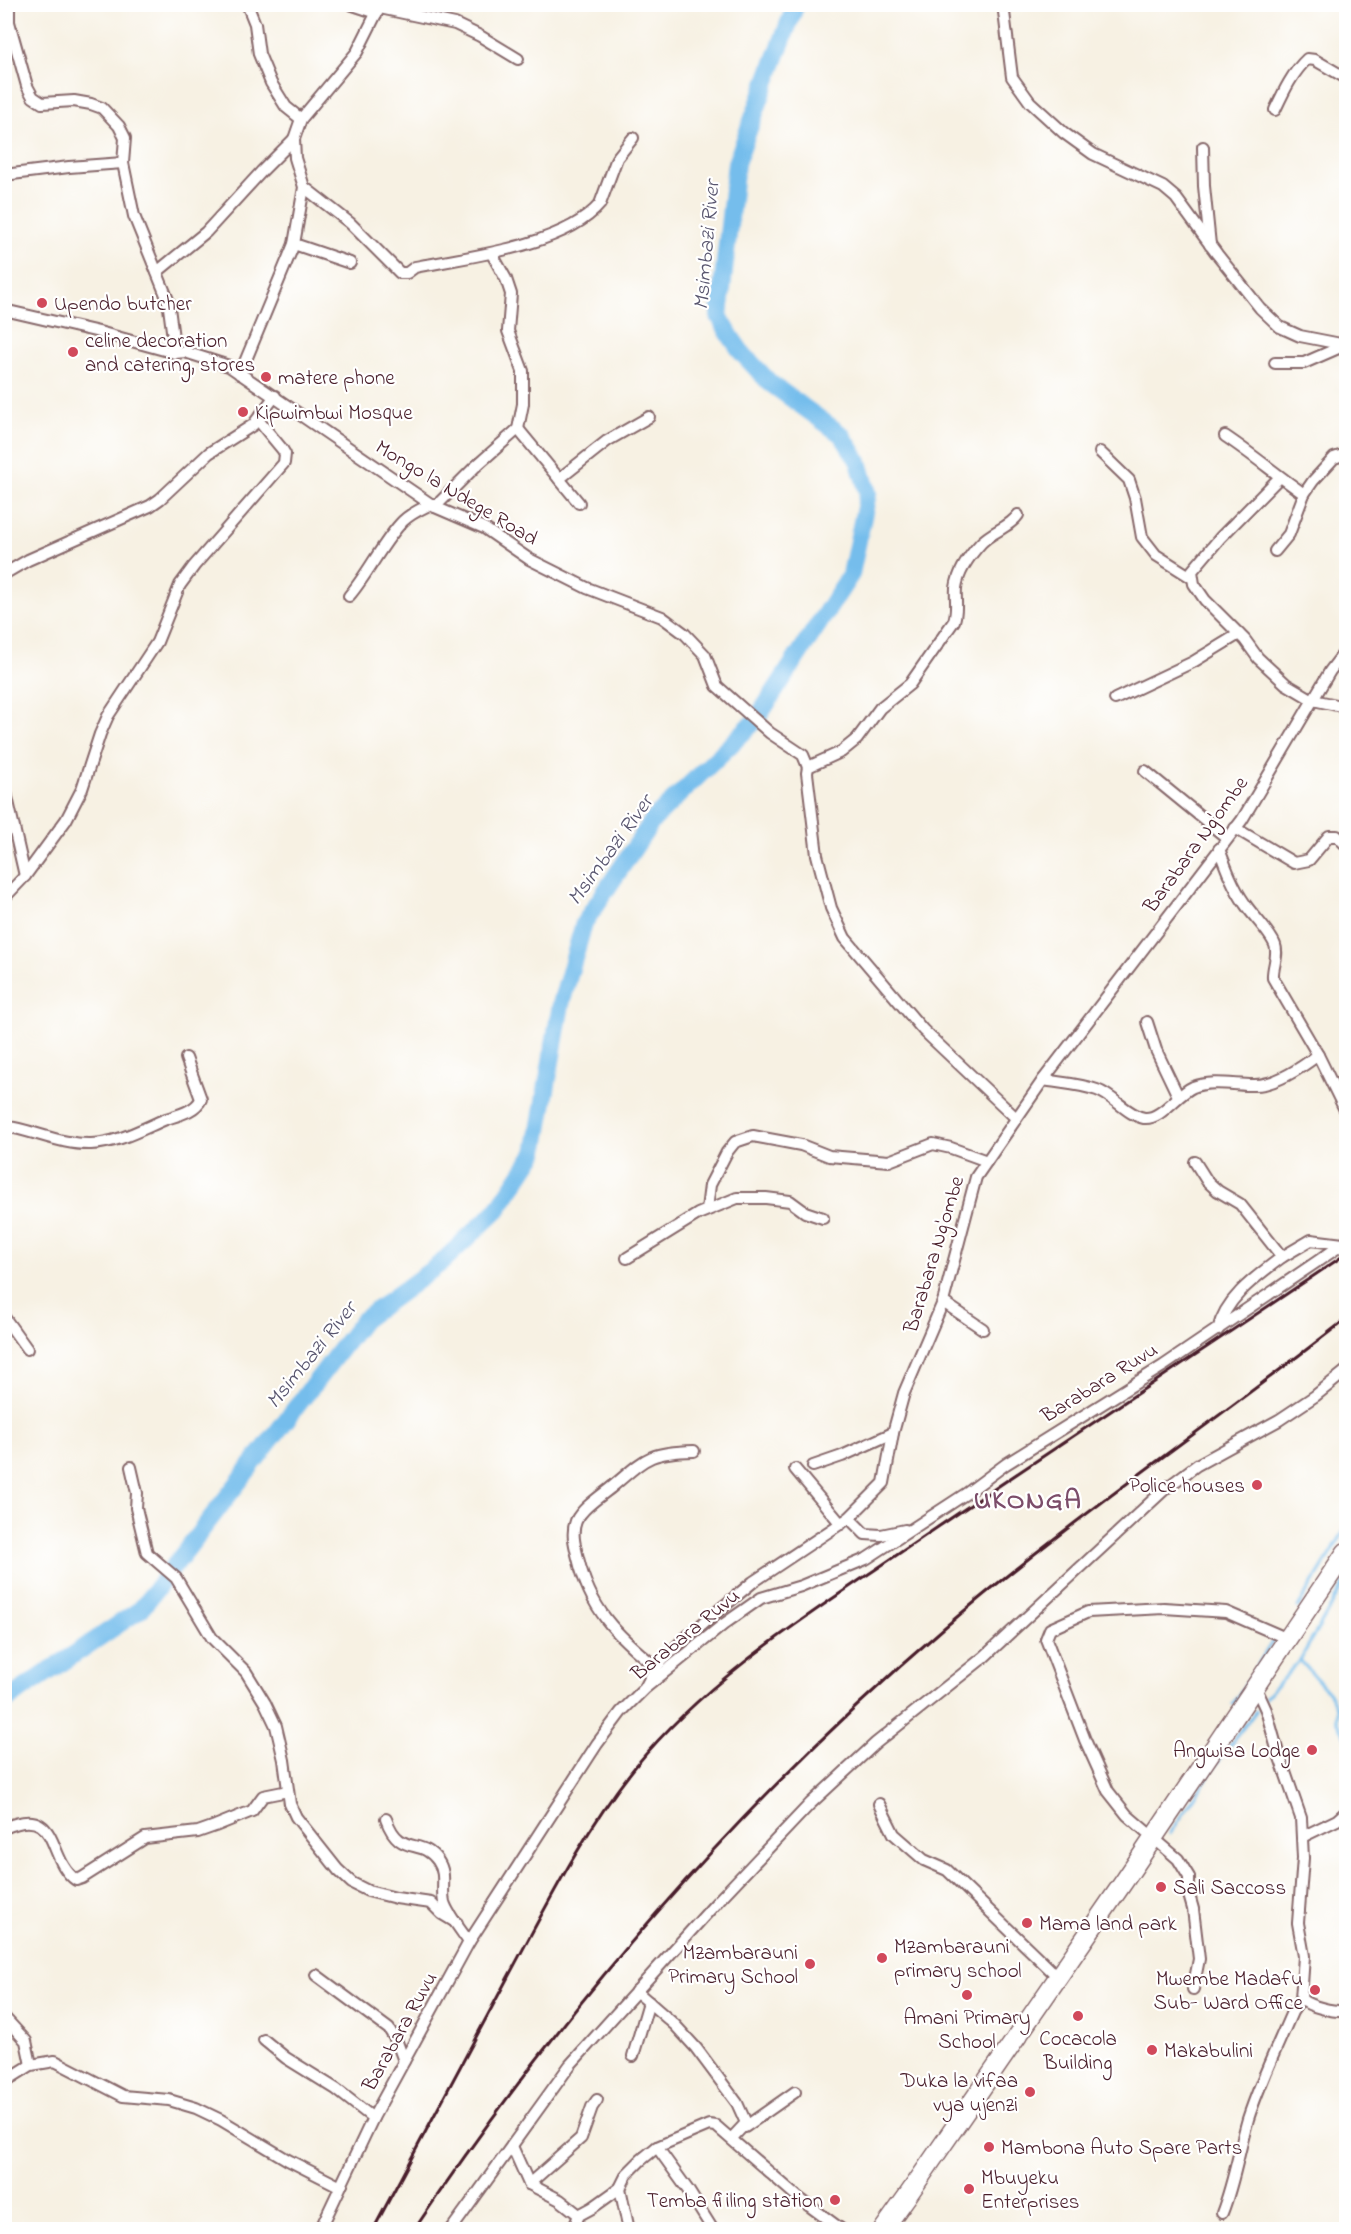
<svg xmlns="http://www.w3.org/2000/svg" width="1351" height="2234" viewBox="0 0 1351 2234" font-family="'Indie Flower',sans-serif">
	<rect width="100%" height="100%" fill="#fff"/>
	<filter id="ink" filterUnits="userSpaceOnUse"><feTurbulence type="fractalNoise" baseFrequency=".0167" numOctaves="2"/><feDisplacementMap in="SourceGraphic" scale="12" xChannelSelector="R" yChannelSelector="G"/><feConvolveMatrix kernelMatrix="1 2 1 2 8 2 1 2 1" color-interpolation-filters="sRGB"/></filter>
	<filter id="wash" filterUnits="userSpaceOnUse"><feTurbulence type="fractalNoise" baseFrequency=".008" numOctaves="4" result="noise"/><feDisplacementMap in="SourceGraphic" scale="24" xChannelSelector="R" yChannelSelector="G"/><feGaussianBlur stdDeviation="1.35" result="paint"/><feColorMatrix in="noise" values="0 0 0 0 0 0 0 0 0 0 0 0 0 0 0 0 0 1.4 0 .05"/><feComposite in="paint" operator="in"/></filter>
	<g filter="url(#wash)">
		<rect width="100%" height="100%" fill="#f7f1e3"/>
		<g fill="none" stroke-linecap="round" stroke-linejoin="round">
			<!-- stream -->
			<g stroke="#74bdec" stroke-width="3">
				<polyline points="1298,1607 1346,1528"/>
				<polyline points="1300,1660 1329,1693 1337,1707 1337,1721 1346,1738"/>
				<polyline points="1265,1698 1300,1660 1346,1580"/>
				<polyline points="1233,1704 1274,1639 1278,1637"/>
				<polyline points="1170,1834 1223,1754 1256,1711"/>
			</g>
			<!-- river -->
			<polyline stroke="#74bdec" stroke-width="18" points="4,1702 141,1609 363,1320 441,1263 498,1209 535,1153 561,1004 584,923 653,820 756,720 851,574 868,493 859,462 842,435 770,383 742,353 731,337 719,316 736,163 796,4"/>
		</g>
	</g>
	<g filter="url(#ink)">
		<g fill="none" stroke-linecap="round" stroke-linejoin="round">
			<!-- minor casing -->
			<g stroke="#87686b" stroke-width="14">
				<g id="minor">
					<polyline points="9,4 9,22 27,86 33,97 42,103 74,101 91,104 102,108 119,126 125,138 123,163 134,216 168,300 175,353"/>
					<polyline points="247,4 255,24 259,54 271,83 286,107 301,119"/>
					<polyline points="350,4 377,13"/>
					<polyline points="1003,4 1012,77 1030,102 1064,133 1093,154 1163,187 1176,198 1217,254 1260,308 1280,327 1300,336 1346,345"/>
					<polyline points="380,8 455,24 480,36 518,59"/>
					<path d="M1275,110C1283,93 1292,73 1307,59L1315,60L1346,78"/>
					<polyline points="1203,147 1204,186 1210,245"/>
					<polyline points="4,175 69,167 123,163"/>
					<path d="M304,187L350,223L400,273H407L415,267C467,257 565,246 600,204L617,158L633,138"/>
					<polyline points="294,244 350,263"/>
					<polyline points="157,272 206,232 262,171 294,139"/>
					<polyline points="4,310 99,332 175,353 185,352 229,366 435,507 484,528 529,559 587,588 662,617 685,634 705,655 717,686 770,733 803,755 808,767"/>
					<polyline points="1275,363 1304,363 1343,346"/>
					<polyline points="240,374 294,244 304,187 295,158 294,139 301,119 357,52 381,4"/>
					<polyline points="518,429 579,503"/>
					<path d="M1225,436C1252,454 1277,475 1304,494"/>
					<polyline points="1100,452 1129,480 1135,498 1142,537 1156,555 1191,577"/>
					<polyline points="1280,477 1220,538 1192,571 1194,584 1205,600 1245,640 1258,658 1286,684 1313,700 1346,707"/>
					<polyline points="559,479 607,441 649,417"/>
					<polyline points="435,507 475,467 518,429 523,404 523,371 508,331 511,294 506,279 492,254"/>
					<polyline points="1275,551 1289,534 1304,494 1313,481 1334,458 1346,454"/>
					<polyline points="4,574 28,560 150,506 160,499 209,453 253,425 275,396"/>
					<path d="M349,596C368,574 384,540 403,521C411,513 421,509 431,504"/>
					<polyline points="1115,699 1193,662 1239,634"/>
					<polyline points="1145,771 1227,838"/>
					<polyline points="4,784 25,876"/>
					<polyline points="1235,828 1294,863 1309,860 1329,836 1337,836 1346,845"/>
					<path d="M1219,849C1226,868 1233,887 1245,904C1253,916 1270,932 1275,945C1279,956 1272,967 1273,978L1318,1055L1346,1112"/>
					<polyline points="4,898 25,876 66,820 82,789 100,734 108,716 157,642 180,585 194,566 284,463 285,454 282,449 258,420"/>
					<polyline points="1147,1022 1156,1050 1178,1096"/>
					<path d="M1043,1080C1061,1083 1080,1084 1097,1090C1114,1096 1127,1115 1144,1118C1161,1120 1177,1094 1193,1087C1212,1080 1234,1085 1253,1085C1275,1086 1301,1068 1318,1055"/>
					<path d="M1016,1118L923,1030L845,938L831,908L817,855L807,773L808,767L841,752L857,739L880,708L910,684L954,621C958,609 955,600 956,588C958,572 970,555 981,543C992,531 1009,528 1018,515"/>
					<path d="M4,1126C33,1130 61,1145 91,1144C118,1143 142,1129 166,1119C178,1115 196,1111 201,1099L186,1058"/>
					<polyline points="1195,1162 1207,1181 1218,1191 1240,1204 1282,1257 1311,1240 1343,1244"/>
					<polyline points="707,1209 710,1185 727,1152 735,1142 753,1136 801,1145 829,1156 889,1161 933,1144 951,1148 987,1161"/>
					<polyline points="627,1258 698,1214 737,1198 766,1198 790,1201 805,1212 823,1218"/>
					<polyline points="943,1302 983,1329"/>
					<polyline points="4,1317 27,1349"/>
					<path d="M1218,1330C1225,1298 1257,1276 1282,1257"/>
					<polyline points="813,1466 842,1456 893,1433"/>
					<polyline points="131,1467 137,1493 136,1508 147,1553 176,1578 212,1638 246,1672 265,1703 276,1726 284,1760 290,1804 296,1817 338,1870 352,1883 368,1891 396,1898 431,1903 442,1914 457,1923"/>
					<polyline points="795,1469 841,1524"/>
					<polyline points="849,1518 865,1534 881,1535 905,1530"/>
					<path d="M656,1667C616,1635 590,1609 578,1558C575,1546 571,1533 576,1521C583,1507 601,1496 613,1486C646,1458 649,1452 694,1451"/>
					<polyline points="646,1686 656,1667 683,1640 753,1582 849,1518 884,1483 893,1433 904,1393 943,1302 976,1177 1043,1080 1242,820 1330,671 1346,650"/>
					<path d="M1256,1688L1266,1710L1277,1749L1301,1818L1303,1858L1298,1923L1304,1956L1301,1999C1310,2007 1334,2012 1346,2011"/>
					<polyline points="879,1804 894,1834 924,1860 947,1870 1058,1977"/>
					<path d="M386,1819C400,1858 421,1836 438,1861C447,1874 441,1888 444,1902C447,1913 462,1932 469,1942"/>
					<path d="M4,1828C61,1803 46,1859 76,1880L82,1878L145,1838L198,1832L215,1826L252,1811L263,1796L288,1791"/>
					<polyline points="1304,1836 1337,1820 1346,1812"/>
					<polyline points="316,1975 389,2029 397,2042 404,2061"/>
					<polyline points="1193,1989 1199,1959 1193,1909 1189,1895 1189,1877 1178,1859 1127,1815 1108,1791 1085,1740 1046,1639 1050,1629 1088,1612 1164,1608 1226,1612 1288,1639"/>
					<polyline points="636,1991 675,2025 696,2048 737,2103 746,2123 732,2138"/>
					<polyline points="4,2017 26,2041 31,2065"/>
					<polyline points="264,2040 286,2058 336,2089 373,2118"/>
					<polyline points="633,2056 649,2002"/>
					<polyline points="4,2082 31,2065 55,2061 123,2096 169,2100 196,2108 221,2120 288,2160 339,2186"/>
					<polyline points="745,2127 795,2092"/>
					<polyline points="512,2146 529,2184 560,2200 579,2215 592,2208 620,2188 627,2174 641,2160 657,2147 709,2125 716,2126 800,2199 842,2230"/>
					<polyline points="657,2147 688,2190 713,2230"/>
					<polyline points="529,2184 581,2138 592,2107 597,2100"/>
					<polyline points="620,2188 629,2230"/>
					<path d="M1222,2213C1234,2183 1239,2150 1248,2119C1260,2082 1277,2047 1292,2012L1301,1999"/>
					<polyline points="320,2230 373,2118 469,1942 597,1744 621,1712 645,1688 724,1624 761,1598 801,1586 866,1559 967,1493 1006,1464 1163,1366 1346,1242"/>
					<polyline points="451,2230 570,2065 717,1902 810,1804 876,1743 984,1657 1165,1489 1197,1465 1279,1420 1315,1396 1346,1371"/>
					<polyline points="573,2230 579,2215"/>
				</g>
			</g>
			<!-- primary casing -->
			<g stroke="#87686b" stroke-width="21">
				<polyline id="primary" points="883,2230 908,2195 1125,1880 1346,1552"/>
			</g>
			<!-- minor -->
			<use href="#minor" stroke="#fff" stroke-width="10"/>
			<!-- primary -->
			<use href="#primary" stroke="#fff" stroke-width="18"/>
			<!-- rail -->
			<g stroke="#4a1f2b" stroke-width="3">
				<path d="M373,2230C418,2146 462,2063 507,1979C546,1907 583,1832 635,1767C710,1675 814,1612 910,1546C1055,1447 1201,1352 1346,1254"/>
				<path d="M414,2230C564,2006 740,1803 944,1628C1072,1518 1214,1423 1346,1319"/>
			</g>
		</g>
	</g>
	<!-- markers -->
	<g fill="#d1495b" stroke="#fff" stroke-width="2">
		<circle cx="42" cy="303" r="6"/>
		<circle cx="73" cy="352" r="6"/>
		<circle cx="266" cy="377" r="6"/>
		<circle cx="243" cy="412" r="6"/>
		<circle cx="1257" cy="1485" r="6"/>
		<circle cx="1312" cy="1750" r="6"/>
		<circle cx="1161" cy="1887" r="6"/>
		<circle cx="1027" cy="1923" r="6"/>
		<circle cx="882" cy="1958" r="6"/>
		<circle cx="810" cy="1964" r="6"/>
		<circle cx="1315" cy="1990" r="6"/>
		<circle cx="967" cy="1995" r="6"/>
		<circle cx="1078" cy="2016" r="6"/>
		<circle cx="1152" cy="2050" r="6"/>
		<circle cx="1030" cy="2092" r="6"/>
		<circle cx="989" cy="2147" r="6"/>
		<circle cx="969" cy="2189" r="6"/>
		<circle cx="835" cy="2200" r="6"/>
	</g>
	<g text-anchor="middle" stroke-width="4.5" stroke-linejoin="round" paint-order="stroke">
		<!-- poi labels -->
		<g font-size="21" fill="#4a1f2b" stroke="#fff" text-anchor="start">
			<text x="54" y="310">Upendo butcher</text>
			<text x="85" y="347">celine decoration<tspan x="85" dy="24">and catering, stores</tspan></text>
			<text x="278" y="384">matere phone</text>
			<text x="255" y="419">Kipwimbwi Mosque</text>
			<text x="1245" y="1492" text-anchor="end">Police houses</text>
			<text x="1300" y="1757" text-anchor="end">Angwisa Lodge</text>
			<text x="1173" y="1894">Sali Saccoss</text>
			<text x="1039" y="1930">Mama land park</text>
			<text x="894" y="1953">Mzambarauni<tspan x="894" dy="24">primary school</tspan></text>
			<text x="798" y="1959" text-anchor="end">Mzambarauni<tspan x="798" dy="24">Primary School</tspan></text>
			<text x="1303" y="1985" text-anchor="end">Mwembe Madafu<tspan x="1303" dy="24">Sub- Ward Office</tspan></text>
			<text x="967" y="2024" text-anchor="middle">Amani Primary<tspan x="967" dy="24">School</tspan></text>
			<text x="1078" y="2045" text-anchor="middle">Cocacola<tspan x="1078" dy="24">Building</tspan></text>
			<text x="1164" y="2057">Makabulini</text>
			<text x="1018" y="2087" text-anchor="end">Duka la vifaa<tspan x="1018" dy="24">vya ujenzi</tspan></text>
			<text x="1001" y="2154">Mambona Auto Spare Parts</text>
			<text x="981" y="2184">Mbuyeku<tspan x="981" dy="24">Enterprises</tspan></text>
			<text x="823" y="2207" text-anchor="end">Temba fiiling station</text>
		</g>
		<!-- street labels -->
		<g font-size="21" fill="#4a1f2b" stroke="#fff">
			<text transform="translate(457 492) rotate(31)" y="7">Mongo la Ndege Road</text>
			<text transform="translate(1195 844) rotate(-54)" y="7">Barabara Ng'ombe</text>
			<text transform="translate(933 1254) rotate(-73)" y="7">Barabara Ng'ombe</text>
			<text transform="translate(1099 1382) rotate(-32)" y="7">Barabara Ruvu</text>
			<text transform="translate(685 1634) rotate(-39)" y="7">Barabara Ruvu</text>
			<text transform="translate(399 2031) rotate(-61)" y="7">Barabara Ruvu</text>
		</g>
		<!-- water labels -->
		<g font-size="22" font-style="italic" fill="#59566f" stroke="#fff">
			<text transform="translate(705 245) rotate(-85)" y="8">Msimbazi River</text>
			<text transform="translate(609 849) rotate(-54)" y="8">Msimbazi River</text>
			<text transform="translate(310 1354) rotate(-51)" y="8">Msimbazi River</text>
		</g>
		<!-- district labels -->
		<g font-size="27" font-weight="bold" letter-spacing="1.5" fill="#7c4d6a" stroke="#fff">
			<text x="1028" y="1508">UKONGA</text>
		</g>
	</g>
	<!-- margin -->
	<rect width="1351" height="2234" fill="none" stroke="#fff" stroke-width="24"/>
</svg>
